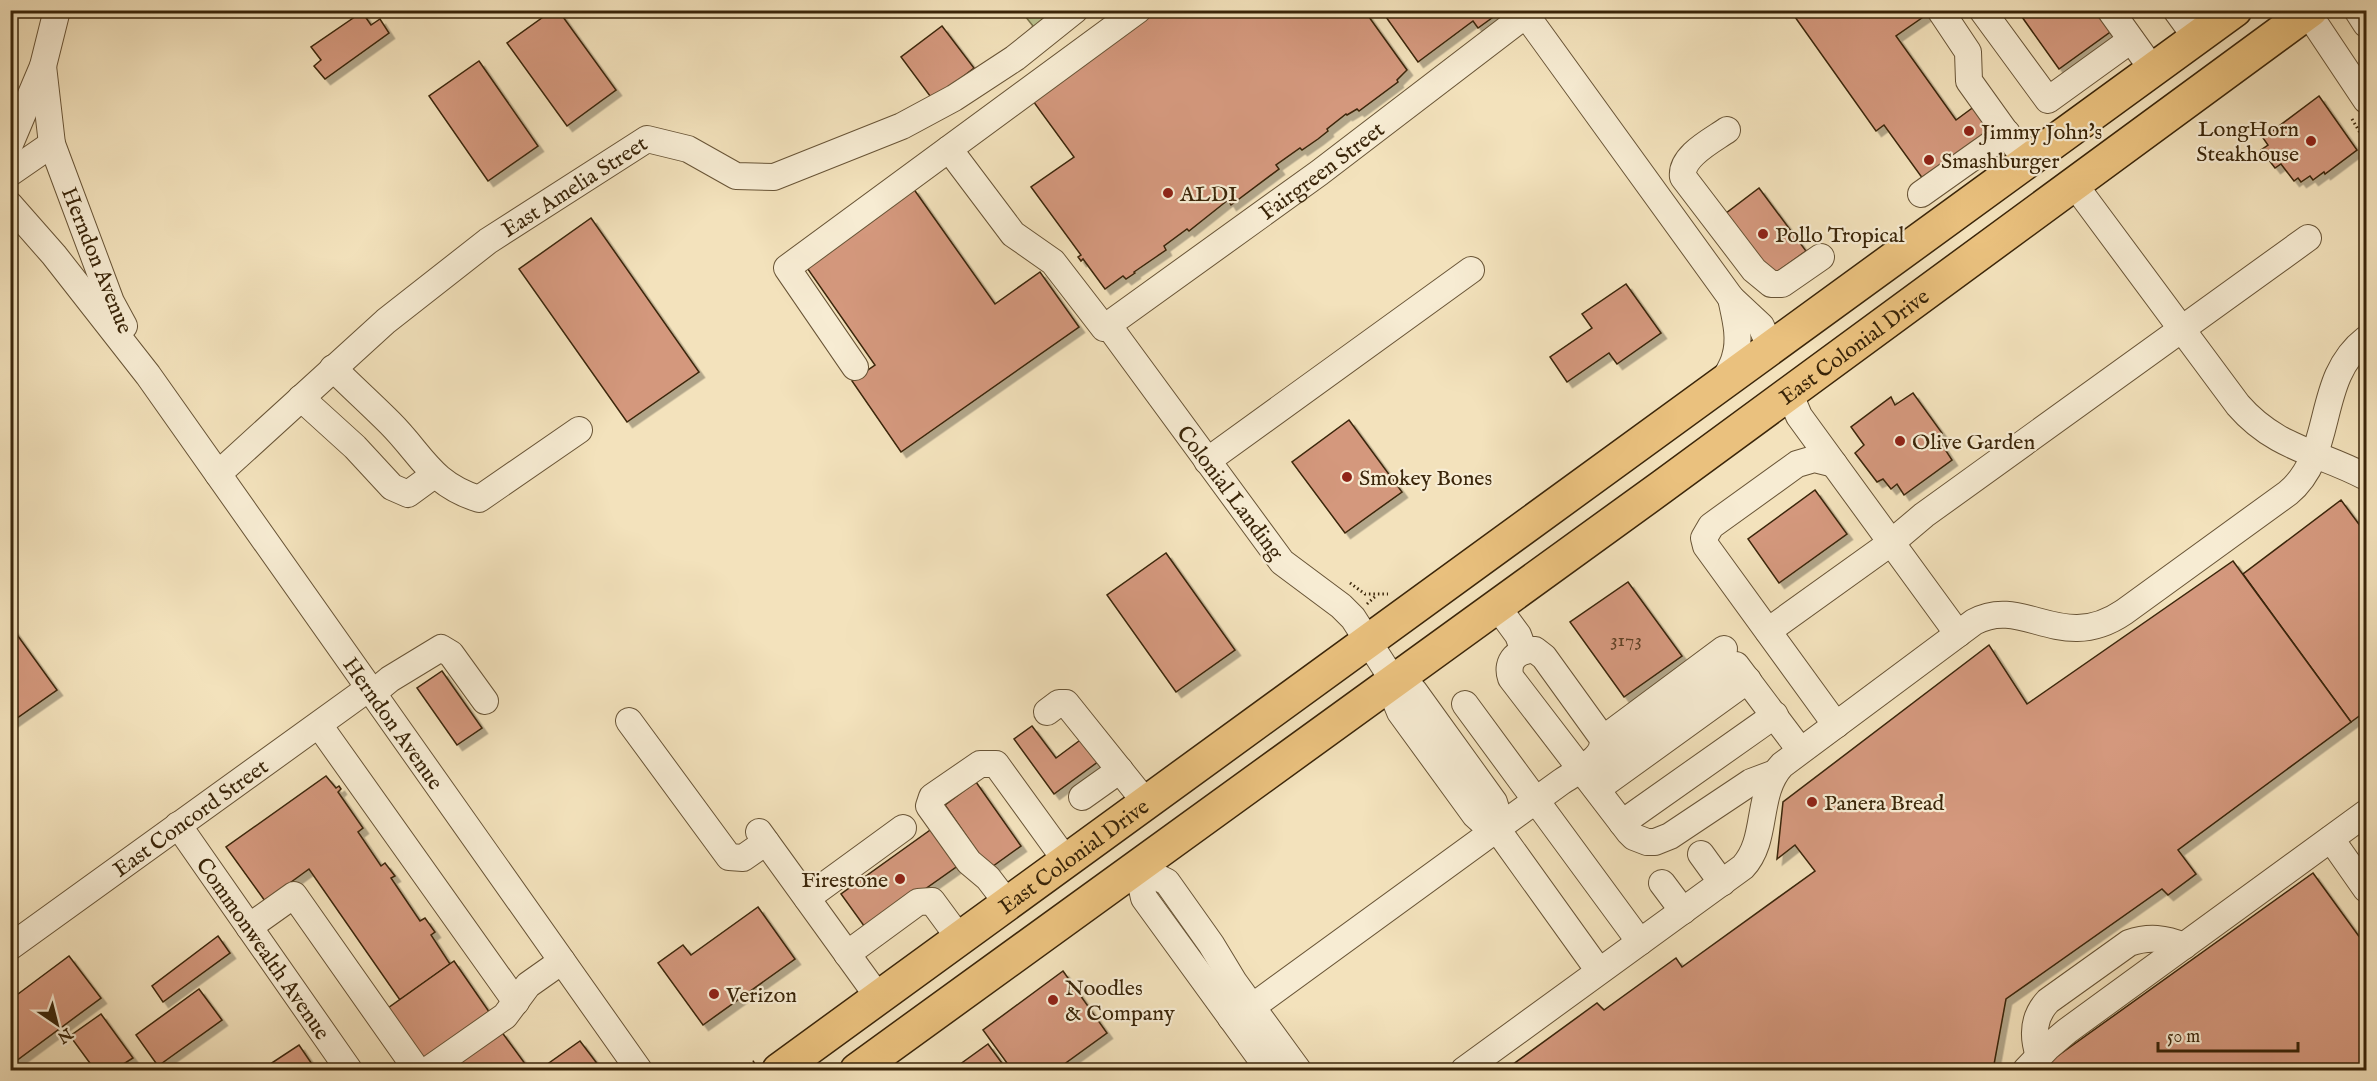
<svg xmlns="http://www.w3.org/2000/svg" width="2377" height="1081" viewBox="0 0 2377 1081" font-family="'IM FELL English',serif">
	<defs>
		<filter id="shadow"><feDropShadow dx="5.5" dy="5.5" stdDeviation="0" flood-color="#0004"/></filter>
	</defs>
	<rect width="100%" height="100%" fill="#f3e2bc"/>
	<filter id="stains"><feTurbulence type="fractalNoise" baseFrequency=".00333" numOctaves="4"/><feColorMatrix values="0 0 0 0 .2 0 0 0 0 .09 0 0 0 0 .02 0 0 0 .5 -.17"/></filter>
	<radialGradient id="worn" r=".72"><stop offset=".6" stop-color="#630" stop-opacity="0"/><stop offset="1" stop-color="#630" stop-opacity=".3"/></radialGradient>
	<!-- green -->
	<polygon fill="#bbc390" stroke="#7a744c" stroke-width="1.5" points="1021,11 1069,11 1025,35 1033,26"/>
	<!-- building -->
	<g fill="#d4987d" stroke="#3a2509" stroke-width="1.5" filter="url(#shadow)">
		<polygon points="553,10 558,10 616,90 567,126 507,43"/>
		<polygon points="1158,10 1364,10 1407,70 1397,80 1398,82 1359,111 1357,109 1347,115 1346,114 1327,129 1328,131 1318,139 1302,150 1300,148 1276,165 1279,169 1231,205 1228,200 1189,231 1187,229 1164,246 1166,250 1134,272 1135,273 1126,279 1123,276 1105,289 1083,259 1081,261 1078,257 1081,255 1031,187 1074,157 1033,101"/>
		<polygon points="1381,10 1503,10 1478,28 1473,21 1418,62"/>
		<polygon points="1790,10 1928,10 1929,13 1896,36 1956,120 1975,106 1991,130 1923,179 1884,125 1876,131"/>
		<polygon points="2017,10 2099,10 2113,30 2059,69"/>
		<polygon points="362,12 371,25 380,19 389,33 325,79 314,66 321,60 311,47"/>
		<polygon points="942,26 974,68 933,100 901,57"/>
		<polygon points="479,61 538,146 488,181 429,96"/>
		<polygon points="2319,96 2357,150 2325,174 2324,172 2313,180 2310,176 2301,182 2298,178 2294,181 2281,164 2275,168 2261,150 2268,145 2263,138"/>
		<polygon points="913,188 995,304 1040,272 1079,327 901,452 852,381 875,365 805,265"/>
		<polygon points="1759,188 1806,251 1767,279 1721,217"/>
		<polygon points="591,218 699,372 627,422 519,269"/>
		<polygon points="1626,284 1661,333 1617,364 1609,353 1567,382 1550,357 1592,328 1582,314"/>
		<polygon points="1913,393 1942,433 1937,437 1952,460 1904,495 1897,484 1891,489 1883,479 1877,482 1855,453 1864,445 1851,427 1891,397 1895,405"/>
		<polygon points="1349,420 1402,492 1345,533 1292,462"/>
		<polygon points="1815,490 1847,534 1779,583 1748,539"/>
		<polygon points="2341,500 2364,531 2366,529 2366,711 2351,722 2243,574"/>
		<polygon points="1166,553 1235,650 1176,692 1107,595"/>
		<polygon points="2233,561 2351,722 2178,850 2196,874 2168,895 2162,889 2006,999 1993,1070 1505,1070 1597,1003 1604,1010 1676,958 1682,967 1815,871 1795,845 1777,859 1783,802 1989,645 2027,704"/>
		<polygon points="1628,582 1682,656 1624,697 1570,622"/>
		<polygon points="10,625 57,690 10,723"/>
		<polygon points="442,671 482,728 457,745 417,688"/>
		<polygon points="1032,726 1056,758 1083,738 1099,761 1054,794 1014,739"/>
		<polygon points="326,776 336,788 339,786 341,789 338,792 363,828 358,832 381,866 385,863 395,876 391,878 420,921 425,918 435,932 431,935 450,964 400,1000 309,869 265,901 226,847"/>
		<polygon points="976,782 1021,846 989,869 945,805"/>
		<polygon points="933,828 959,865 867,930 841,894"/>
		<polygon points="2313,873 2366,946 2366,1070 2038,1070"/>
		<polygon points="758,907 795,959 703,1025 658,963 683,945 691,955"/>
		<polygon points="218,936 230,953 163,1002 152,986"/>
		<polygon points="69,956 101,998 12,1064 10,1000"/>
		<polygon points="454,961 492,1016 427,1063 388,1008"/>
		<polygon points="1063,971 1107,1033 1056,1070 1012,1070 983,1030"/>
		<polygon points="199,989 222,1020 158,1066 136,1035"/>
		<polygon points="101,1014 133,1058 114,1070 95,1070 70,1036"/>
		<polygon points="501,1031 526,1065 519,1070 446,1070"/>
		<polygon points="580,1041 602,1070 539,1070"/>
		<polygon points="988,1044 1007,1070 952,1070"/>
		<polygon points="299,1045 316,1070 261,1070"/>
	</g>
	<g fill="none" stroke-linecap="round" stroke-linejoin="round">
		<!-- minor casing -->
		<g stroke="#685436" stroke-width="28">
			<g id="minor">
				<polyline points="1940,10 1968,52 1969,81 2027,162"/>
				<polyline points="1982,10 2048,100 2131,40"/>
				<polyline points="2110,10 2153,70"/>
				<polyline points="2176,10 2197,39"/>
				<polyline points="2357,10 2366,24"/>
				<polyline points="2308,13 2366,100"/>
				<polyline points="1526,15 1731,298 1761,326 1771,349"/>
				<polyline points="43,66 52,144 111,302 124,326"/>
				<path d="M1727,130C1713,140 1680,156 1683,177L1754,270L1771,284H1782L1821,257"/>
				<polyline points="10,144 43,66 57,10"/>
				<polyline points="949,149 1013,234 1053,262 1104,328"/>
				<polyline points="10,173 52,144"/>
				<path d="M2074,184L2238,405C2276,449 2319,452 2366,477"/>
				<polyline points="1921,194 2007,133"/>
				<path id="s1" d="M10,205L54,255L148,375L639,1070"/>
				<polyline points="855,367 787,268 1138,10"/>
				<path d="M333,368C352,387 371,404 390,423C423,456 430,483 479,499L579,430"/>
				<path d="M1722,384C1726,376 1733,366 1735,357C1741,338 1735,317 1731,298"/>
				<polyline points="1789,392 1799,416 1958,634"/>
				<polyline points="301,398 355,447 392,487 408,494 434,475"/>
				<polyline points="1207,461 1471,270"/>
				<polyline points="1834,464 1814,459 1797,464 1711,526 1704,538 1706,546 1836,725"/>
				<path id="s2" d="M218,474L386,321L488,241L647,139L688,149L736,176L774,177L902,126L954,98L1015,58L1075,10"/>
				<polyline points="1496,605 1518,635 1524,651"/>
				<polyline points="1768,631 1892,542 1924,515 2308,238"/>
				<path id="s3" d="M1393,680L1353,618L1341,606L1282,562L1108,325L1319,173L1532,10"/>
				<polyline points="1393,680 1393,695 1400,712 1475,815 1485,824 1497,829 1599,971"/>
				<polyline points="1393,680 1414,691 1494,802 1498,815 1497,829"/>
				<polyline points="373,693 390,679 441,648 451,654 485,701"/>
				<polyline points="1465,704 1640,942"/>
				<polyline points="1047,712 1059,703 1066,703 1147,804"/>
				<polyline points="629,721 729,857 743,858 766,842"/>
				<polyline points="319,725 516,1002"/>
				<polyline points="1603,739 1724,649"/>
				<polyline points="1594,767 1736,665 1800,750"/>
				<polyline points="1597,789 1748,680"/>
				<polyline points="1082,797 1120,770"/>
				<polyline points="1622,823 1775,715"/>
				<path id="s4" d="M178,825L349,1070"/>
				<polyline points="759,832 879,998"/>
				<polyline points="2331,839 2366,889"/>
				<polyline points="1701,854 1722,883"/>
				<polyline points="1137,867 1167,882 1211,944 1234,982 1298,1070"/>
				<polyline points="1137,867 1144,898 1269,1070"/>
				<polyline points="1662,883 1683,911"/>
				<polyline points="807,898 903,828"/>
				<polyline points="1008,904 988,878 969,862 929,806 932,797 980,764 996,764 1067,862"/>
				<polyline points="249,927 294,895 417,1070"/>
				<path id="s5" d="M10,947L369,688"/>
				<polyline points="847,954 918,902 932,901 960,939"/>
				<path d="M1231,1018L1252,1007L1561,782C1575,772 1611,756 1601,736L1544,657L1535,650C1518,649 1505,661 1511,678L1629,832L1634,837L1647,842H1655L1670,836L1751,782L1775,773"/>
				<path d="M2039,1056C2032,1035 2033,1017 2048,1001L2129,943C2149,936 2165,938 2184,946"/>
				<polyline points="428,1070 505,1016 528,985 562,961"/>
				<path d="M1464,1070L1743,867C1769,839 1755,794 1782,765L1974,622C2024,595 2061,655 2124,612L2288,493C2336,453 2314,379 2366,339"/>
				<polyline points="2026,1070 2048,1047 2067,1031 2366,813"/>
			</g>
		</g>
		<!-- highway casing -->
		<g stroke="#3a2509" stroke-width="36">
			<g id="highway">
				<path id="s6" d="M779,1070L2235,10"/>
				<path id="s7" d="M857,1070L1663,486L2311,10"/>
			</g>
		</g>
		<!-- path -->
		<g stroke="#3a2509" stroke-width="3" stroke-dasharray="1.5 3" stroke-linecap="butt">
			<polyline points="2352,119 2366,143"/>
			<polyline points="1350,583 1365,594 1388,594"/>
			<polyline points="1367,604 1377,595"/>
			<polyline points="742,1070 755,1061"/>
		</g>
		<!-- minor -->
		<use href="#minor" stroke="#f7ecd3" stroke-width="26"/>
		<!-- highway -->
		<use href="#highway" stroke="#eac17e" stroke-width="33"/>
	</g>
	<!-- markers -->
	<g fill="#8f2418" stroke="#f7ecd3" stroke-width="2">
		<circle cx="1969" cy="131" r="6"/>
		<circle cx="2311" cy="141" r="6"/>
		<circle cx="1929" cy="160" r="6"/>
		<circle cx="1168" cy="193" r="6"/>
		<circle cx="1763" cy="234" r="6"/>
		<circle cx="1900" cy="441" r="6"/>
		<circle cx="1347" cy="477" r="6"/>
		<circle cx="1812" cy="802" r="6"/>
		<circle cx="900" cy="879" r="6"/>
		<circle cx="714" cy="994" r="6"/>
		<circle cx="1053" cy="1000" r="6"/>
	</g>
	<g text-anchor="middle" stroke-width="4.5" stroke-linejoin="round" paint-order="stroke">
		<!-- number labels -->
		<g font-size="20" fill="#604226">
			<text x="1626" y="646">3173</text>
		</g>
		<!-- poi labels -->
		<g font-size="22" fill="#3a2509" stroke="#f7ecd3" text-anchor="start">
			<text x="2299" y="136" text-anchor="end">LongHorn<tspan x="2299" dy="25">Steakhouse</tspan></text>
			<text x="1981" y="139">Jimmy John's</text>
			<text x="1941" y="168">Smashburger</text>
			<text x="1180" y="201">ALDI</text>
			<text x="1775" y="242">Pollo Tropical</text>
			<text x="1912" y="449">Olive Garden</text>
			<text x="1359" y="485">Smokey Bones</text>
			<text x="1824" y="810">Panera Bread</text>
			<text x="888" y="887" text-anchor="end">Firestone</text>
			<text x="1065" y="995">Noodles<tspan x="1065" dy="25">&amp; Company</tspan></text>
			<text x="726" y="1002">Verizon</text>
		</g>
		<!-- street labels -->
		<g font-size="22" fill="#3a2509" stroke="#f7ecd3">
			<text dy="8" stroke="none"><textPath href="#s3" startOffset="722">Fairgreen Street</textPath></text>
			<text dy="8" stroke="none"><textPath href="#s2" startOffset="459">East Amelia Street</textPath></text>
			<text transform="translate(98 260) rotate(68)" y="8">Herndon Avenue</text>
			<text dy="8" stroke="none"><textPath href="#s7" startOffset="1232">East Colonial Drive</textPath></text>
			<text transform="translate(1231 492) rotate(53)" y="8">Colonial Landing</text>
			<text dy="8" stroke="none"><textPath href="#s1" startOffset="645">Herndon Avenue</textPath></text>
			<text dy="8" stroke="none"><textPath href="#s5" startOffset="222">East Concord Street</textPath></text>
			<text dy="8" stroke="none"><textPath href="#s6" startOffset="364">East Colonial Drive</textPath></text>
			<text dy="8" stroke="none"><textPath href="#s4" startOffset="150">Commonwealth Avenue</textPath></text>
		</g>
	</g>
	<!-- margin -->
	<rect width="2377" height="1081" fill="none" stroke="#f3e2bc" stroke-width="36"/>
	<rect x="12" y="12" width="2353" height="1057" fill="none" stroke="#3a2509" stroke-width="3"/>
	<rect x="18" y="18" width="2341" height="1045" fill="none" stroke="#3a2509" stroke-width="1.5"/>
	<!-- north arrow -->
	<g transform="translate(57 1024) rotate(145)" stroke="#f7ecd3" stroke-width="4.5" paint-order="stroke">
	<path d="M0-4.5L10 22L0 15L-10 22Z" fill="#3a2509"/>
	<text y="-9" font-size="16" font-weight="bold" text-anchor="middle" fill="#3a2509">N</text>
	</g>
	<!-- scale -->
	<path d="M2158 1042v9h140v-9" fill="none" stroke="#3a2509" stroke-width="3"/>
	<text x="2167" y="1042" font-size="18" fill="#3a2509" stroke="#f7ecd3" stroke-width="4.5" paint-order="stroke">50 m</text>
	<rect width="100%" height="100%" filter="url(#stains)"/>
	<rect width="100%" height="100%" fill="url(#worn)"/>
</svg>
